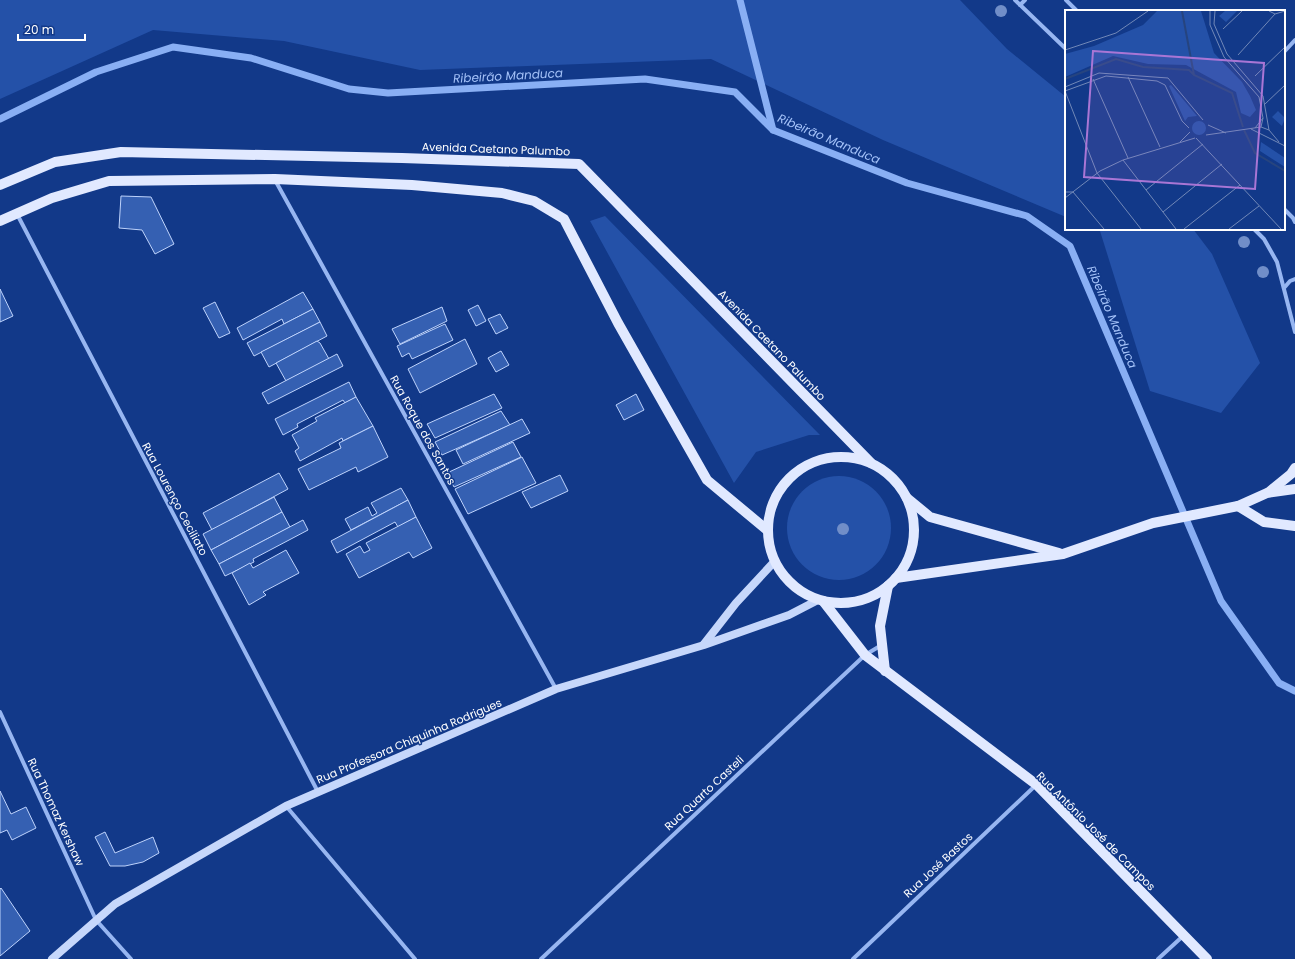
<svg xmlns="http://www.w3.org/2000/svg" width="1295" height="959" viewBox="0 0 1295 959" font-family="Poppins,sans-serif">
	<rect width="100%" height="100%" fill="#123989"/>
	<!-- green -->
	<g fill="#2451a8">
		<polygon points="0,0 960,0 1007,49 1066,97 1066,217 883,140 711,59 420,70 284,41 153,30 0,99"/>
		<polygon points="605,216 820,435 809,435 756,452 734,483 590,221"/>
		<polygon points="1095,229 1193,229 1212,254 1260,363 1221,413 1150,391 1100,231"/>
		<circle cx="839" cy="528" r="52"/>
	</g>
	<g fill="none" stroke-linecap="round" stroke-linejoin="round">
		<!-- stream -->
		<g stroke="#89aff4" stroke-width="7">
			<polyline points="740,0 773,130"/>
			<polyline points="0,119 96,72 173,47 251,58 349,89 388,93 645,79 735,92 773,130 907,183 1027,216 1070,246 1221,601 1279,683 1295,691"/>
		</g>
	</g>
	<!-- building -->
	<g fill="#3560b2" stroke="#bed3fc">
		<polygon points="121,196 151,197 174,244 155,254 142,230 119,228"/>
		<polygon points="0,289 13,316 0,322"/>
		<polygon points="303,292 313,309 284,324 282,319 243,340 237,328"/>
		<polygon points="215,302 230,333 219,338 203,308"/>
		<polygon points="478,305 486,321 476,326 468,310"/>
		<polygon points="442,307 447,321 400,344 392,329"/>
		<polygon points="313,309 320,322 254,356 247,343"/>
		<polygon points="500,314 508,328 496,334 488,319"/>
		<polygon points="320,322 327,336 269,367 261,352"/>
		<polygon points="445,324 453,340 412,359 409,353 402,357 397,346"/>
		<polygon points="465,339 477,364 420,393 408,369"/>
		<polygon points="317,341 320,343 329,359 286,381 276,363"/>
		<polygon points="501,351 509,365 496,372 488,358"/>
		<polygon points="337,354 343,366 268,404 262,393"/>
		<polygon points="349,382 356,397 345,403 343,400 297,424 298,427 283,435 275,419"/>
		<polygon points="494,394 502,408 435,438 427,424"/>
		<polygon points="636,394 644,410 624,420 616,405"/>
		<polygon points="356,397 373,426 343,441 342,438 300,461 295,451 299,448 292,435 317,421 315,418"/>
		<polygon points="501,411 510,425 442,455 435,442"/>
		<polygon points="522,419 530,433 463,464 456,450"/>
		<polygon points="373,426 388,457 358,472 356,467 309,490 298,469 341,448 339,443"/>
		<polygon points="513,442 521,457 454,487 447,473"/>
		<polygon points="522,457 536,483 468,514 455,489"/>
		<polygon points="279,473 288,489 212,530 203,513"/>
		<polygon points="560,475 568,491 531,508 522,492"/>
		<polygon points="401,488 408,500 351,530 345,519 368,507 372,516 377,513 371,503"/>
		<polygon points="274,497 282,512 211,550 203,534"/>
		<polygon points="408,500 416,517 398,527 395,522 337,553 331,541"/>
		<polygon points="282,512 290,527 219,564 211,550"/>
		<polygon points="416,517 432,548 413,558 409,552 359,578 346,554 360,546 364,553 370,550 366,543"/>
		<polygon points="303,520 308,530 253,559 254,562 225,576 219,564"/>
		<polygon points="286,550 299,573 263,592 266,595 249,605 232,573 250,563 253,568"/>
		<polygon points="0,791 11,814 26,807 36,828 12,840 7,830 0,833"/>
		<polygon points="105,832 115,853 153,837 159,853 143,862 125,866 110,866 95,837"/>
		<polygon points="1,888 30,931 0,956 0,889"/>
	</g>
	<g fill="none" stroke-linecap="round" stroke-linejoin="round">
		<!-- street -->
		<g stroke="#97b6f1" stroke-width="4">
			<polyline points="1015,0 1066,49"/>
			<polyline points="1066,0 1077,11"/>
			<polyline points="1020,5 1025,0"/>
			<polyline points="1284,52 1295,40"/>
			<polyline points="275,180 556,689"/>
			<polyline points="1284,209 1293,218 1295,222"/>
			<polyline points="17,214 318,792"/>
			<polyline points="1254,229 1264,239 1277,262 1295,332"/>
			<polyline points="1284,288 1290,281 1295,279"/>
			<polyline points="0,712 96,920 131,959"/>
			<polyline points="286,806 415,959"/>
			<polyline points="541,959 865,655 880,646"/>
			<polyline points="853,959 1036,785"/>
			<polyline points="1158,959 1183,936"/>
		</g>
		<!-- secondary -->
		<g stroke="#c6d7fb" stroke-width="8">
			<polyline points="704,644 736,603 774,562"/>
			<polyline points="52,959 115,904 286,806 556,689 704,645 789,615 818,600"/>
		</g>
		<!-- primary -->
		<g stroke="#e1e9ff" stroke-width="10">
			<polyline points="0,185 55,162 121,152 402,158 579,164 871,463"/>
			<polyline points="0,221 52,198 109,181 275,179 412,185 502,193 534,201 564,219 618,323 707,480 767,530"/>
			<circle cx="841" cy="530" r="73"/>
			<polyline points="1269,492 1291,474 1295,468"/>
			<polyline points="907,498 930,517 1059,553"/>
			<polyline points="1238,506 1264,522 1295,526"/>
			<polyline points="896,578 1063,554 1153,523 1238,506 1267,493 1295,489"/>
			<polyline points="823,601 865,655 1037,785 1207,959"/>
			<polyline points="885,671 880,626 888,586"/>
		</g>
	</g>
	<!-- trees -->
	<g fill="#718ec8">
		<circle cx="1001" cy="11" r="6"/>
		<circle cx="1244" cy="242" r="6"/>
		<circle cx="1263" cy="272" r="6"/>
		<circle cx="843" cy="529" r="6"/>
	</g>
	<g text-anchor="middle" stroke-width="3" stroke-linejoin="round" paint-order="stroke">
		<!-- street labels -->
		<g font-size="11" fill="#fff" stroke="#123989">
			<text transform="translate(496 149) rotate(2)" y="4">Avenida Caetano Palumbo</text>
			<text transform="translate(772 345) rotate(46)" y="4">Avenida Caetano Palumbo</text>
			<text transform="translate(423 430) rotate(61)" y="4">Rua Roque dos Santos</text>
			<text transform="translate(175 499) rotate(62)" y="4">Rua Lourenço Ceciliato</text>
			<text transform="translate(409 741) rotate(-23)" y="4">Rua Professora Chiquinha Rodrigues</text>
			<text transform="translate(704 793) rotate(-43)" y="4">Rua Quarto Casteli</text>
			<text transform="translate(56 812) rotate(65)" y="4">Rua Thomaz Kershaw</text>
			<text transform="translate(1096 831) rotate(45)" y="4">Rua Antônio José de Campos</text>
			<text transform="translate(938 865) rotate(-43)" y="4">Rua José Bastos</text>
		</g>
		<!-- water labels -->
		<g font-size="12" font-style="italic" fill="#a3c1f8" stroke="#123989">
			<text transform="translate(508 76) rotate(-3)" y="4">Ribeirão Manduca</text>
			<text transform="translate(829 139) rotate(23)" y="4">Ribeirão Manduca</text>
			<text transform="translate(1112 317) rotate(67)" y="4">Ribeirão Manduca</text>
		</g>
	</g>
	<!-- overview -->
	<g transform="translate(1065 10)">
		<rect width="220" height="220" fill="#123989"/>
		<path d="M92,1H136L149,43L177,72L185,86L191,100L185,107L176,103L171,82L121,55L83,54L48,46L0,67V44L29,36L78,15ZM160,1H172L161,12L154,6ZM106,75L132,106L123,107L120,111L104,76ZM213,101L220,108L217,116L207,107ZM127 118a7 7 0 1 1 14 0a7 7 0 1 1-14 0ZM196,132L220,148V157L195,141Z" fill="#2451a8"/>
		<path fill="none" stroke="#26447f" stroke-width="2" d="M117,1L129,65M0,69L51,49L78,57L124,60L129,65L167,83L178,117M179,120L190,143L220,161"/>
		<path fill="none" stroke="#7188b8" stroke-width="1" d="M145,1V15L159,47L194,87L198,108L196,117M150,1L149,14L162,44L198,86L204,120M204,1L210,4L220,1M158,19L177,1M0,40L51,23L83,1M173,45L210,4M190,66L220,37M63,67L95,137M28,69L63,148M0,77L34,63L103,68L138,110M0,81L32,163L76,219M0,81L41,66L92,71L100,75L117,111L124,118M200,94L220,75M143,115L161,123M190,118L198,108M186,119L220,136M141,125L196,117L204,120L214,132M131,128L216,219M115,132L125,122M58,150L111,219M81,180L138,134M0,182H8L39,219M0,188L35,161L58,150L130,128M98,202L157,154M119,219L175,175M164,219L194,196"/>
		<path fill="#a976d5" fill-opacity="0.15" stroke="#a976d5" stroke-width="2" d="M28,41L199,53L190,179L19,167Z"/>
		<rect width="220" height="220" fill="none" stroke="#fff" stroke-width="2"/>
	</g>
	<!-- scale -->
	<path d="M18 34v6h67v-6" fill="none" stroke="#ffffff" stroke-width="2"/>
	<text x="24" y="34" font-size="12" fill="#ffffff" stroke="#123989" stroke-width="3" paint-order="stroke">20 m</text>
</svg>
